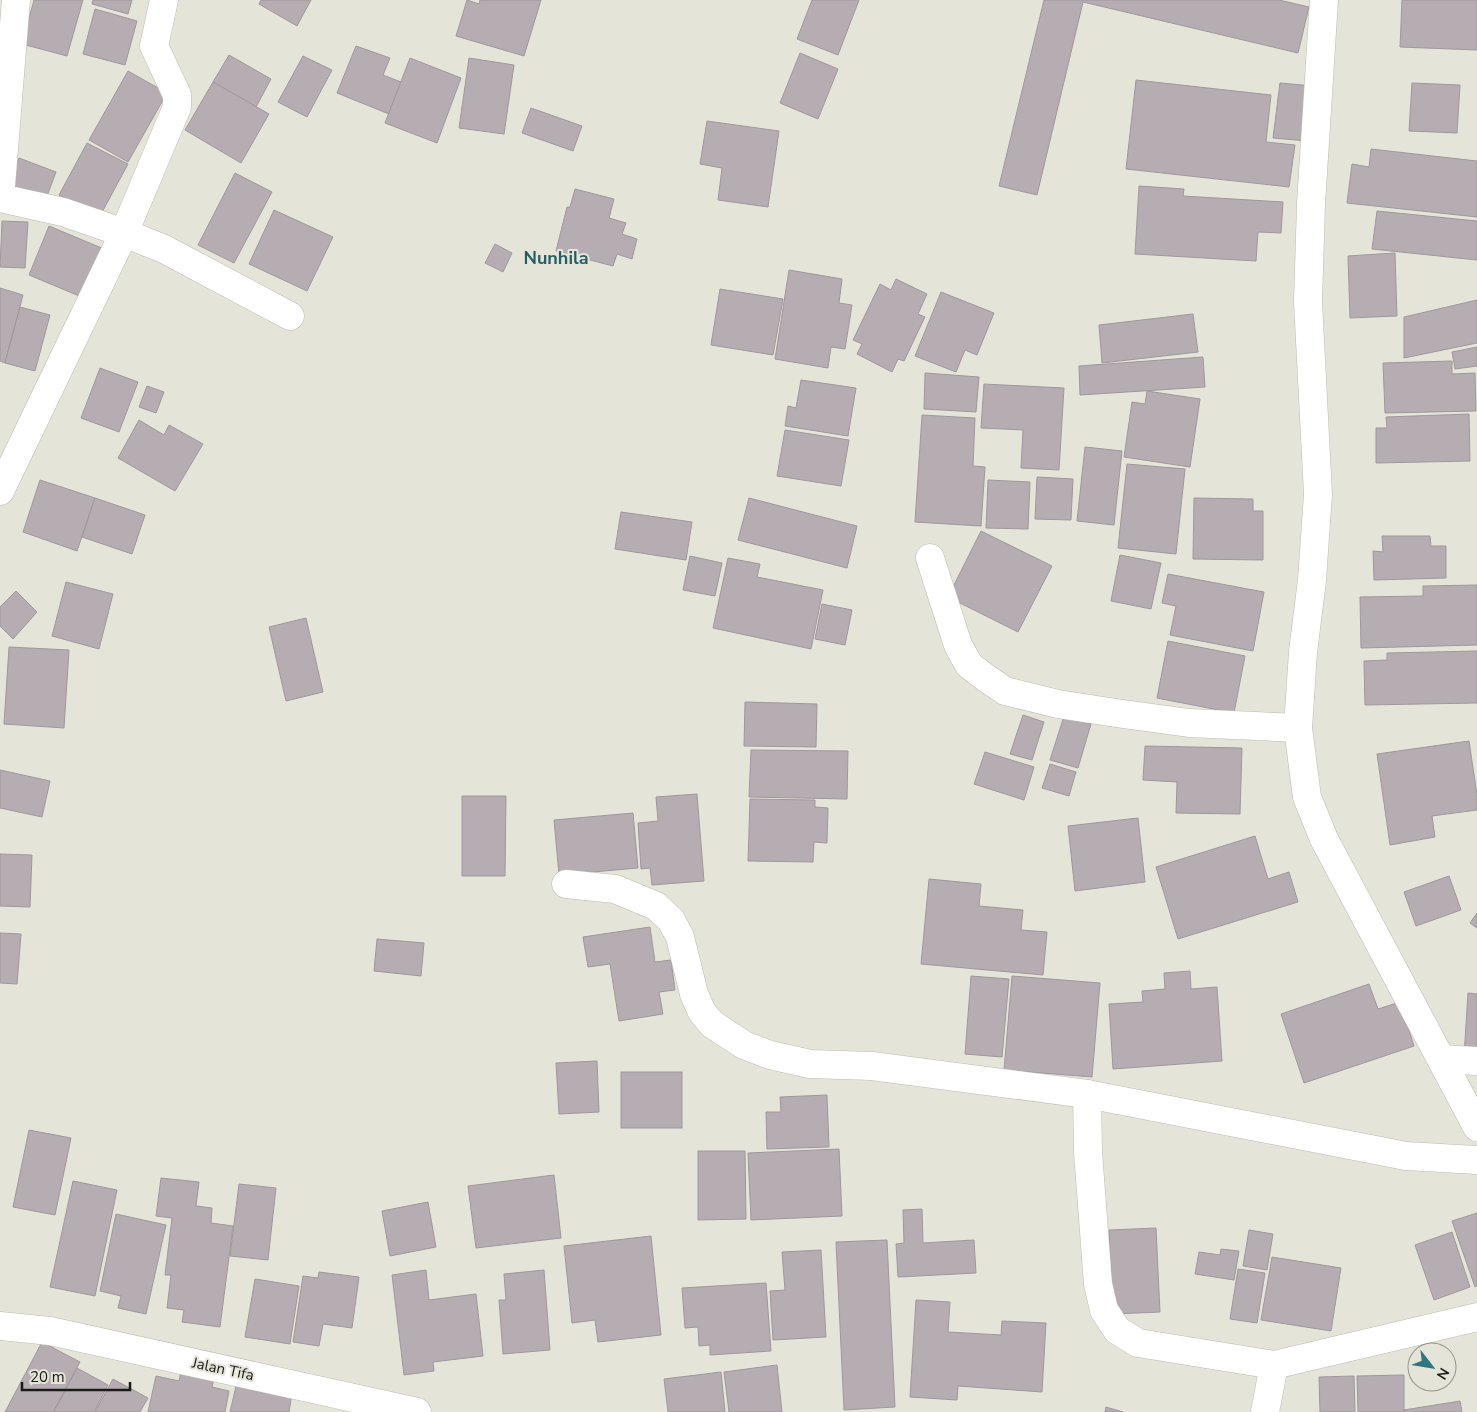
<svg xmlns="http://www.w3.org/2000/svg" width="1477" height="1412" viewBox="0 0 1477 1412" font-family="'Nunito Sans',sans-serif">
	<rect width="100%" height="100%" fill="#e5e4d9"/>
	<!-- building -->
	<g fill="#b6adb3" stroke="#a0979d">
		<polygon points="34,0 83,0 67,56 22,44"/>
		<polygon points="93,0 132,0 128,14 92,4"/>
		<polygon points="261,0 311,0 297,26 259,4"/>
		<polygon points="467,0 479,4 480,0 541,0 524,56 456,36"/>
		<polygon points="812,0 859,0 838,55 797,39"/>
		<polygon points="1044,0 1279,0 1309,7 1298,53 1083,2 1037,195 999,186"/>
		<polygon points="1402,0 1477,0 1477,50 1400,47"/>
		<polygon points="95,9 137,21 125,65 83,54"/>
		<polygon points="356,46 390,58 383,75 401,82 389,114 337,93"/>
		<polygon points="800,53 838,69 818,119 780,103"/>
		<polygon points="229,55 271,79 256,107 213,82"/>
		<polygon points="303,56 332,70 307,117 278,102"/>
		<polygon points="410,58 461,78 437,143 385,123"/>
		<polygon points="469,58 514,65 504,134 459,128"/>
		<polygon points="128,71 167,93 128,162 89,140"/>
		<polygon points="1136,80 1271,95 1266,142 1295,145 1289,187 1126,169"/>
		<polygon points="213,82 269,114 241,163 185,130"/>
		<polygon points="1280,83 1313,86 1307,141 1273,138"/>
		<polygon points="1412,83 1460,85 1457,133 1409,131"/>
		<polygon points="531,108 582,126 573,151 522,133"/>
		<polygon points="707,121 779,131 768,207 718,200 722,168 700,164"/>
		<polygon points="87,143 128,164 100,216 59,195"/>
		<polygon points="1371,149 1477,161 1477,217 1347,203 1352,164 1369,167"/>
		<polygon points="19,158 56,172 44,204 7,190"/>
		<polygon points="235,173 272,192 234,263 198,245"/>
		<polygon points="1139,186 1184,189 1183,196 1283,202 1281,233 1258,232 1256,261 1135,254"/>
		<polygon points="575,189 614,199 609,218 626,223 622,234 637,239 632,259 617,254 613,266 556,251 567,207 570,207"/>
		<polygon points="274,210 333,237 307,291 249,264"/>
		<polygon points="1377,211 1477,221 1477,260 1372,249"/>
		<polygon points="2,221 28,222 25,268 0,267"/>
		<polygon points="49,226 104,249 84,298 29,275"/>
		<polygon points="495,244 512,253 503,272 485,263"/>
		<polygon points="1395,253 1397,316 1350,318 1348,256"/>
		<polygon points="789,270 842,279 839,303 852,305 845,349 831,347 828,368 775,359"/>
		<polygon points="896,279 927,294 918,314 925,317 904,361 898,359 892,372 857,354 862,344 853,340 880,284 891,290"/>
		<polygon points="0,288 23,295 5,363 0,361"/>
		<polygon points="720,289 783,299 773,355 711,345"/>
		<polygon points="941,292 994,313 977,355 965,350 956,372 915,356"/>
		<polygon points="1477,300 1477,343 1404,358 1404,317"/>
		<polygon points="20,307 50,315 35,371 5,363"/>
		<polygon points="1193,314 1198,352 1102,363 1099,325"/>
		<polygon points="1477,347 1477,366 1455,369 1452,352"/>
		<polygon points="1203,357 1205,387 1080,395 1079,366"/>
		<polygon points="1452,361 1452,374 1475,373 1476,411 1385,413 1383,363"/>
		<polygon points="100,368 138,382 119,432 81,418"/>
		<polygon points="925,373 979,377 976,412 924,409"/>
		<polygon points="801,380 856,388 848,436 785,426 788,406 796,408"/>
		<polygon points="984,384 1064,388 1059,470 1021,468 1023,430 981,428"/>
		<polygon points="147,386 164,392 156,413 139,407"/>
		<polygon points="1147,391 1200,399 1190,467 1124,457 1132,402 1145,404"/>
		<polygon points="1469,414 1470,461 1376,463 1376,428 1387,428 1386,417"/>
		<polygon points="922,415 975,418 973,466 985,467 981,526 915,522"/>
		<polygon points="139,420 164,435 169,425 203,444 175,491 118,458"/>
		<polygon points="785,430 849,440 841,486 777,476"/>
		<polygon points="1085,447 1122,451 1114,525 1077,521"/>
		<polygon points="1127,464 1185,469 1176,554 1118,548"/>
		<polygon points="1037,477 1073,479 1071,520 1035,519"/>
		<polygon points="40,480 95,498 77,551 23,532"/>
		<polygon points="988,480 1030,482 1028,529 986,528"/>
		<polygon points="95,498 145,515 132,554 82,537"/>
		<polygon points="749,498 857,526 847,568 738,540"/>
		<polygon points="1194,498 1253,499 1253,511 1263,511 1263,560 1193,559"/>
		<polygon points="621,512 692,522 686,560 615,549"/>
		<polygon points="981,531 1052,566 1018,632 948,597"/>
		<polygon points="1382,536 1430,536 1431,546 1446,546 1446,578 1374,580 1373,551 1383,552"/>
		<polygon points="1120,555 1161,563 1151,609 1111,601"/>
		<polygon points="690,556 722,563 715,596 683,590"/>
		<polygon points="728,558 760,564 757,577 823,590 811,649 713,628"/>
		<polygon points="1168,574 1264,592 1253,651 1170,635 1176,606 1162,603"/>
		<polygon points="66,582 113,594 99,649 52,636"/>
		<polygon points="1477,585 1477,645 1361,648 1360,597 1423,596 1423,586"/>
		<polygon points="16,591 37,612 13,639 0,626 0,607"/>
		<polygon points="822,604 852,610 845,645 815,639"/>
		<polygon points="306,618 323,692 286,701 269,627"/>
		<polygon points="1168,641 1245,656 1234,713 1157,698"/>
		<polygon points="9,647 69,650 64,728 4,724"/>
		<polygon points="1477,651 1477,703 1365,705 1364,661 1387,660 1387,653"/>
		<polygon points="745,702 817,704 816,747 744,746"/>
		<polygon points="1023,715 1044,722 1032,760 1010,754"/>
		<polygon points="1064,716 1091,724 1078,768 1050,760"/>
		<polygon points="1469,741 1477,795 1477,810 1432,816 1435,837 1390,845 1377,754"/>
		<polygon points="1145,746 1242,748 1240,814 1176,813 1177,782 1143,780"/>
		<polygon points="751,750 848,751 847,799 749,797"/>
		<polygon points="985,752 1034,767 1024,800 974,784"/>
		<polygon points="1050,764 1076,772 1069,796 1042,788"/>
		<polygon points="0,770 50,781 42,817 0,808"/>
		<polygon points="697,794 704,881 652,885 650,868 641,869 638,823 658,821 656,797"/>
		<polygon points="462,796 506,796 505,876 462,876"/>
		<polygon points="750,799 815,800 815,807 828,808 827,843 814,842 813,862 748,861"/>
		<polygon points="633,813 638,868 559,875 554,820"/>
		<polygon points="1138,818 1145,882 1075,891 1068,826"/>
		<polygon points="1255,836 1268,879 1289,872 1298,902 1178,939 1156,867"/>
		<polygon points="0,854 32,855 30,907 0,906"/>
		<polygon points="1449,876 1461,910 1416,926 1404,892"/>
		<polygon points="929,879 981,884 979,906 1023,910 1021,930 1047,932 1043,975 921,964"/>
		<polygon points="1477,913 1477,928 1470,923"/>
		<polygon points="650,927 655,962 671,960 675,990 659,992 663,1014 619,1021 610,964 588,967 583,937"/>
		<polygon points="0,933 21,934 17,984 0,983"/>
		<polygon points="377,939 424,943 421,976 374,971"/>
		<polygon points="1190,971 1191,989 1217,987 1222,1061 1113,1069 1109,1004 1143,1002 1142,991 1165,989 1164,973"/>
		<polygon points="971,976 1009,979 1002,1057 965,1054"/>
		<polygon points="1012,976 1100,983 1092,1077 1004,1070"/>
		<polygon points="1369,984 1378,1009 1400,1002 1414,1046 1304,1083 1281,1014"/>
		<polygon points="1468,993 1477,994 1477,1057 1464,1056"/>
		<polygon points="597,1061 599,1112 559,1114 556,1063"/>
		<rect x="621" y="1072" width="61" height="56"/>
		<polygon points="827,1095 829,1147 767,1149 766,1112 781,1112 780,1097"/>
		<polygon points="29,1130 71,1138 55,1215 13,1207"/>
		<polygon points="839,1149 842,1216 751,1220 748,1153"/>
		<polygon points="698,1151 745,1151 746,1219 698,1220"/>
		<polygon points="554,1175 561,1238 476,1248 468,1186"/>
		<polygon points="161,1178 199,1182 196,1206 212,1208 211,1223 233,1226 220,1327 182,1322 184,1310 167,1308 171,1275 165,1275 172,1218 156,1216"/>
		<polygon points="73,1181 117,1190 95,1296 50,1287"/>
		<polygon points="239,1184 276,1188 268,1260 230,1256"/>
		<polygon points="428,1202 436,1247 390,1256 382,1211"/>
		<polygon points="922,1209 923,1243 974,1240 976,1273 898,1277 896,1244 904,1243 903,1210"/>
		<polygon points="1477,1213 1477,1286 1475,1287 1452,1221"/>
		<polygon points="116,1214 166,1225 146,1314 118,1308 121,1296 100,1291"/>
		<polygon points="1156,1228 1160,1312 1113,1314 1109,1230"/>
		<polygon points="1249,1230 1273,1234 1267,1270 1243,1266"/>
		<polygon points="1452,1232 1470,1287 1434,1300 1415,1245"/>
		<polygon points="651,1236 661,1335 598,1342 595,1320 572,1323 564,1246"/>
		<polygon points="887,1240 895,1407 844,1410 836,1242"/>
		<polygon points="1221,1249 1239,1251 1234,1280 1195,1274 1199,1252 1220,1255"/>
		<polygon points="821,1250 826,1337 773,1340 770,1291 785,1290 782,1252"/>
		<polygon points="1272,1257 1341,1268 1331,1331 1261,1320"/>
		<polygon points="1238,1269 1265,1273 1257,1323 1230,1319"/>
		<polygon points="426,1270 429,1300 476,1294 483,1356 433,1362 434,1371 404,1375 392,1275"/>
		<polygon points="544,1270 550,1350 503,1354 499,1300 506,1300 504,1274"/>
		<polygon points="319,1272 359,1277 352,1328 323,1324 319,1346 293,1342 303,1276 318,1278"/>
		<polygon points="255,1279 299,1286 290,1344 245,1337"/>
		<polygon points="766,1283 771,1351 710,1355 710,1345 699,1346 698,1327 685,1328 682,1288"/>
		<polygon points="916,1300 950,1302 948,1332 1001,1335 1002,1321 1046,1323 1042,1392 958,1386 957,1400 910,1397"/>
		<polygon points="42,1342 80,1362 53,1412 5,1412"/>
		<polygon points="777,1365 782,1412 729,1412 724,1372"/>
		<polygon points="182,1367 215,1374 212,1387 229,1391 225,1412 148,1412 156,1376 179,1381"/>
		<polygon points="77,1368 108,1385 94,1412 54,1412"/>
		<polygon points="721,1372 725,1412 668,1412 664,1379"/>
		<polygon points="1404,1375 1404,1412 1358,1412 1357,1376"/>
		<polygon points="1354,1376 1355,1412 1320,1412 1319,1377"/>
		<polygon points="113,1379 148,1398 140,1412 95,1412"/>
		<polygon points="237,1382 292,1393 289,1412 230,1412"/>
		<polygon points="1460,1401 1462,1412 1405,1412 1404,1410"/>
		<polygon points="1106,1407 1123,1412 1105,1412"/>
	</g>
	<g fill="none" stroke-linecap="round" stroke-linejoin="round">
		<!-- minor casing -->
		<g stroke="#bdbcb2" stroke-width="29">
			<g id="minor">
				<polyline points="1324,0 1311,204 1308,302 1318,494 1312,580 1303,652 1298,728 1307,797 1324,839 1477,1127"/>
				<polyline points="0,198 63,212 124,233 164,249 290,316"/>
				<polyline points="0,198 16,0"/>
				<polyline points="0,491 124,233 177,107 177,95 154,46 164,0"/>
				<polyline points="930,558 958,645 969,665 986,678 1005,691 1058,704 1116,713 1189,723 1298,728"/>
				<polyline points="566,884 615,889 656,906 671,920 680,937 694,994 702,1012 712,1024 744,1045 770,1055 810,1064 872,1066 1087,1094 1088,1152 1098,1284 1104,1310 1117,1330 1138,1343 1274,1365 1477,1317"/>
				<polyline points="1441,1059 1477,1061"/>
				<polyline points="1087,1094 1406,1156 1477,1160"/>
				<polyline points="0,1326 50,1331 417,1412"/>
				<polyline points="1265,1412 1274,1365"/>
			</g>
		</g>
		<!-- minor -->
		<use href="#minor" stroke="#fff" stroke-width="28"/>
	</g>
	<g text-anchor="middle" stroke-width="4" stroke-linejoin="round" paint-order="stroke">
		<!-- street labels -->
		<g font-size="15" fill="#1b1a17" stroke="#e5e4d9">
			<text transform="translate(223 1369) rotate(12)" y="5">Jalan Tifa</text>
		</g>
		<!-- quarter labels -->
		<g font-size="18" font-weight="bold" fill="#245e63" stroke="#e5e4d9">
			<text x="556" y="264">Nunhila</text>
		</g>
	</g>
	<!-- north arrow -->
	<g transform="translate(1432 1367) rotate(121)"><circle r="24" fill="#e5e4d9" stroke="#94938b"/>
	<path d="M0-4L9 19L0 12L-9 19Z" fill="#2e777d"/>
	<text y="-8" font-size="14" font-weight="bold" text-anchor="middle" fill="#1b1a17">N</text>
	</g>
	<!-- scale -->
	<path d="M22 1382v8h108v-8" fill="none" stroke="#1b1a17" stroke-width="2.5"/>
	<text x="30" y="1382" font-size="15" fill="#1b1a17" stroke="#e5e4d9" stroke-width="4" paint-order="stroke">20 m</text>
</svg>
